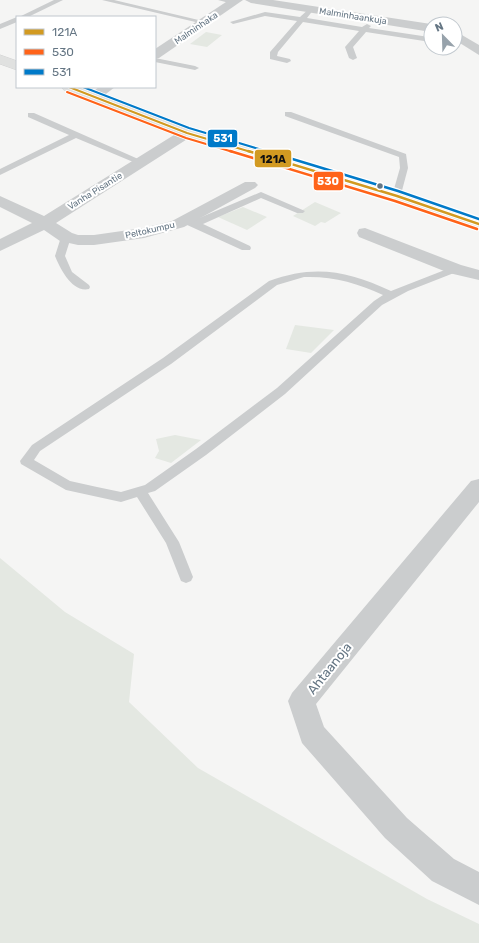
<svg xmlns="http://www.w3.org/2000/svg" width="479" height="943" viewBox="0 0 479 943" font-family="Rubik,sans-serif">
	<rect width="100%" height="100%" fill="#f5f5f4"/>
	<!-- green -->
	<g fill="#e4e8e2">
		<polygon points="206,32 222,35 207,47 190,44"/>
		<polygon points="315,202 341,213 325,223 321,222 315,226 293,216"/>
		<polygon points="243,207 267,217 247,230 218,217"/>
		<polygon points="295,325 334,330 311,353 286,349"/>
		<polygon points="175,435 201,440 171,463 155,458 159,451 156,439"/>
		<polygon points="0,558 65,612 134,654 129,702 198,768 427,899 479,924 479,943 0,943"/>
	</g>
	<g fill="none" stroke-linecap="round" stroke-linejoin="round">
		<!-- primary casing -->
		<g stroke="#d1d2d2" stroke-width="1">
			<g id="primary">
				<polygon points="0,55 17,61 17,70 0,64"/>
				<polygon points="62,87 81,87 192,130 403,193 479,219 479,229 391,199 182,136 64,90"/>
			</g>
		</g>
		<!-- lane -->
		<g fill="#cbcdce" fill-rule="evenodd">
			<polygon points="54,0 63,0 28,17 19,17"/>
			<polygon points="102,0 114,0 207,22 204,24"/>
			<polygon points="218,0 233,0 236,2 233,4"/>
			<polygon points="311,7 314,9 307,18 362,27 367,24 371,26 369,28 429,37 431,39 431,45 424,41 366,32 353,47 357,58 353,60 349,58 345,47 359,31 303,22 278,52 277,56 290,59 291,61 287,63 270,59 270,52 297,21 265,16 233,24 230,22 265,12 300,17"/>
			<polygon points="17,17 17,22 0,29 0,24"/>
			<polygon points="433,48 442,48 446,52 439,54"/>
			<polygon points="155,58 195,66 199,68 195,70 155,62"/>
			<polygon points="285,112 291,112 406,154 408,168 400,198 394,198 392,196 400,168 399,157 285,116"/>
			<polygon points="28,113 34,113 145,162 144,164 138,164 76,138 0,175 0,169 69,135 28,117"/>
			<polygon points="261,192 305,211 303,213 297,213 261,198 203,224 250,246 251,248 250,250 242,250 185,224"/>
			<path d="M66,234L71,237L65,256L72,272L89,285L90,287L89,289C72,293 60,268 55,256L61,237Z"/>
			<path d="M455,266L459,267L460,269L459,271L408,291L382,305L285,394L206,455L155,491L148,493L179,542L193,577L191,581L186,583L181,581L166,543L137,497L121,502L66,490L21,464L20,461L32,445L163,358L269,281C315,264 348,271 391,291ZM304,277C333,276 357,283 383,295L374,301L277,388L196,449L145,485L121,492L97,487L70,481L34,460L40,451L171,364L277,285Z"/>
		</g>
		<!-- street -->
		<g fill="#cbcdce" fill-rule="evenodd">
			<polygon points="229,0 243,0 159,58 155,59 155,49"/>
			<polygon points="245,0 273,0 431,24 431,32 251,3"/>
			<polygon points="455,31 479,45 479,55 455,40"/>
			<polygon points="99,87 115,87 98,100 88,100 86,97"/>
			<polygon points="187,129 192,130 194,133 192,136 56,223 72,233 78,235 94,235 143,228 172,221 245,182 255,182 258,185 255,188 184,227 144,238 94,245 78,245 60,241 44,230 0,251 0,239 32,223 0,207 0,196 44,216 182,130"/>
			<polygon points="365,228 461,265 479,270 479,280 449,273 359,237 357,233 359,229"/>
			<polygon points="479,479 479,502 316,704 324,727 407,818 454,859 479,872 479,905 432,881 385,838 302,743 288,701 292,693 471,481"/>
		</g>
		<!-- primary -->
		<use href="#primary" fill="#e0e1e0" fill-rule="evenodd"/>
		<!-- bus-1-far1 casing -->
		<g stroke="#fff" stroke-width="4">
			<polyline id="bus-1-far1" points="69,87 187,133 251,152"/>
		</g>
		<!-- bus-1 casing -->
		<g stroke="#fff" stroke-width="5">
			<polyline id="bus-1" points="248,151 397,196 479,224"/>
		</g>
		<!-- bus-2-far1 casing -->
		<g stroke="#fff" stroke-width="4">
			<polyline id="bus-2-far1" points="67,92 186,138 233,152"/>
		</g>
		<!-- bus-2 casing -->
		<g stroke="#fff" stroke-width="5">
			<polyline id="bus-2" points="230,151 395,201 477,229"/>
		</g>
		<!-- bus-3-far1 casing -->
		<g stroke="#fff" stroke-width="4">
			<polyline id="bus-3-far1" points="83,87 189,128 269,152"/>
		</g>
		<!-- bus-3 casing -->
		<g stroke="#fff" stroke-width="5">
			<polyline id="bus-3" points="266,151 398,191 479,219"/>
		</g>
		<!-- bus-1-far1 -->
		<use href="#bus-1-far1" stroke="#d29a21" stroke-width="2"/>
		<!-- bus-1 -->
		<use href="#bus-1" stroke="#d29a21" stroke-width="2.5"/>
		<!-- bus-2-far1 -->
		<use href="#bus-2-far1" stroke="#ff6319" stroke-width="2"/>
		<!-- bus-2 -->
		<use href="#bus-2" stroke="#ff6319" stroke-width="2.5"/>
		<!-- bus-3-far1 -->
		<use href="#bus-3-far1" stroke="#007ac9" stroke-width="2"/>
		<!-- bus-3 -->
		<use href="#bus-3" stroke="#007ac9" stroke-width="2.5"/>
	</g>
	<!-- markers -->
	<circle fill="#657684" stroke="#fff" stroke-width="1.5" cx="380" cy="186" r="3.5"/>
	<g text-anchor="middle" stroke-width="4" stroke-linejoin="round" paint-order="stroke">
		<!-- far-street labels -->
		<g font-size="9" fill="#657684" stroke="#fff">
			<text transform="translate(353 16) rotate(9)" y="3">Malminhaankuja</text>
			<text transform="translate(196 28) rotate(-34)" y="3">Malminhaka</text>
			<text transform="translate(95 191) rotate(-32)" y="3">Vanha Pisantie</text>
			<text transform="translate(150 230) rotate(-13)" y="3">Peltokumpu</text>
		</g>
		<!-- near-street labels -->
		<g font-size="13" fill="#657684" stroke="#fff">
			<text transform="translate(329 668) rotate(-51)" y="5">Ahtaanoja</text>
		</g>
	</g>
	<g stroke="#fff" stroke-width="1.5">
		<rect x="207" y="129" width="31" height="19" rx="4" fill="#007ac9"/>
		<rect x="254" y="149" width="38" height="19" rx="4" fill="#d29a21"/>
		<rect x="313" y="171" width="31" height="20" rx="4" fill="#ff6319"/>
	</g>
	<g font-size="11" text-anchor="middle" font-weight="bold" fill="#fff">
		<text x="223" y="142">531</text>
		<text x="328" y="185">530</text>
	</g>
	<g font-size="11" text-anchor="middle" font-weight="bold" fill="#111">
		<text x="273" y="163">121A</text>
	</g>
	<!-- legend -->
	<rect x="16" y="16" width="140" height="72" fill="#ffffff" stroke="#c1c8ce"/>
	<rect x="24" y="29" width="20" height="6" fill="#d29a21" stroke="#c1c8ce"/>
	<text x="52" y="36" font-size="12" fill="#657684">121A</text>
	<rect x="24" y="49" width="20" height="6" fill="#ff6319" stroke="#c1c8ce"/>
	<text x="52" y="56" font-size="12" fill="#657684">530</text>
	<rect x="24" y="69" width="20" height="6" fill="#007ac9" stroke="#c1c8ce"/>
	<text x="52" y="76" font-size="12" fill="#657684">531</text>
	<!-- north arrow -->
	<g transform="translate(443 36) rotate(337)"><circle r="19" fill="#ffffff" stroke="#c1c8ce"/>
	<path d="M0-3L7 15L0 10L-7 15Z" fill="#97a2ab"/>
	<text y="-6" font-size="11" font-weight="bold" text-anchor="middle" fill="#657684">N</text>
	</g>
</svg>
